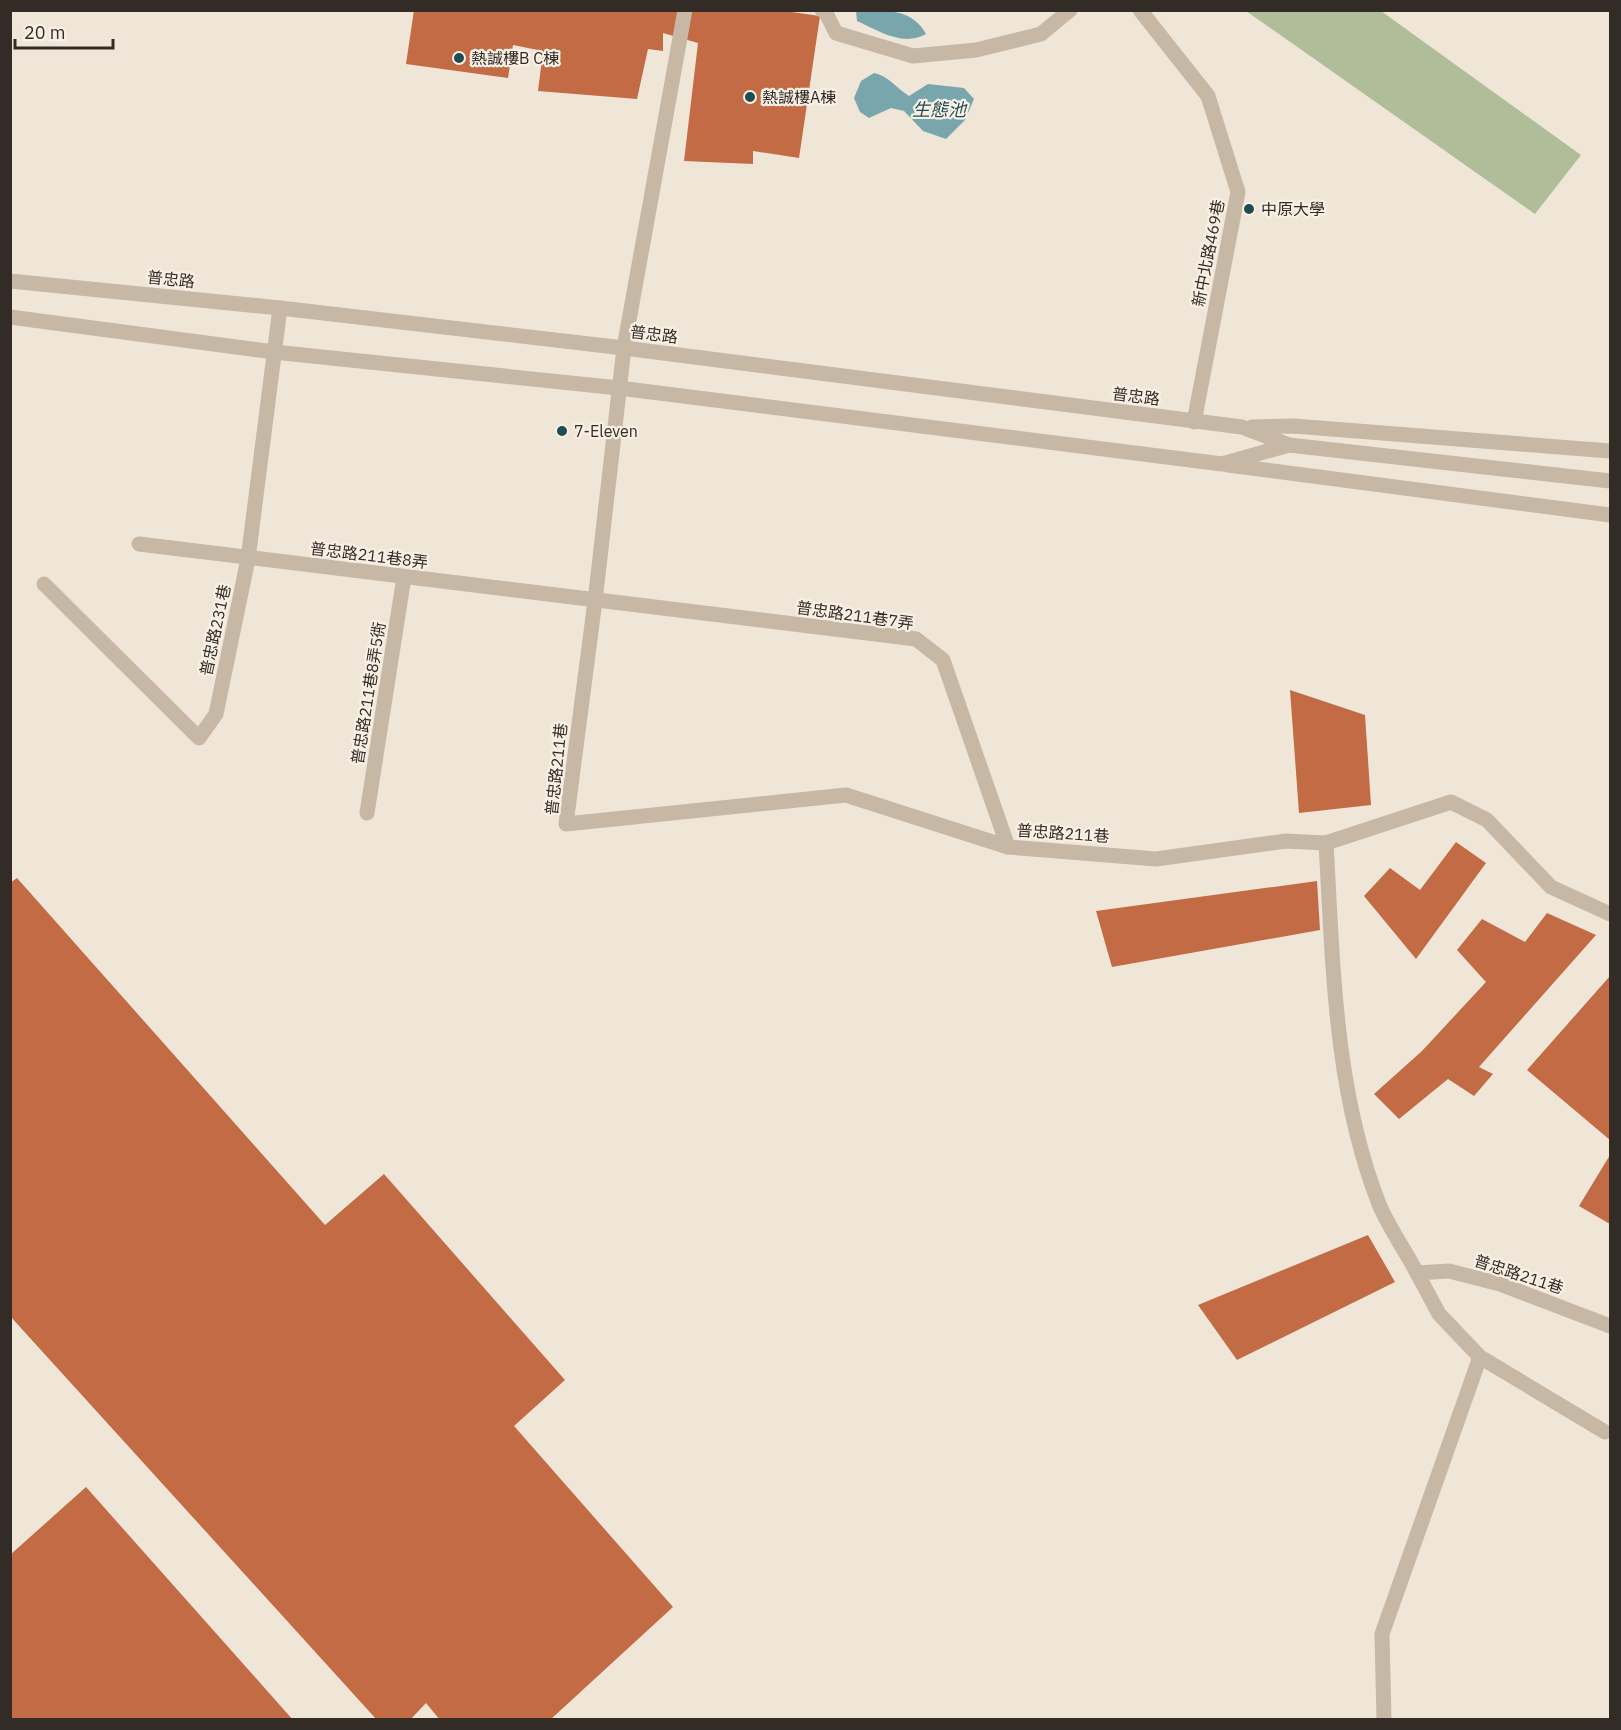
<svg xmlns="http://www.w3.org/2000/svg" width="1621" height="1730" viewBox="0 0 1621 1730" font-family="'IBM Plex Sans','Noto Sans TC',sans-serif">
	<rect width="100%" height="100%" fill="#f0e6d8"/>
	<!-- green -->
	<polygon fill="#afbe99" points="1246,11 1381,11 1581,155 1535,214"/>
	<!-- water -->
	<g fill="#78a6ac">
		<path d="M856,11C882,10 912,7 926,34C903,47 879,31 857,21Z"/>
		<path d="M874,73C889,76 896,88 909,96L928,84L964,88L974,99L965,120L946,139L923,131L904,111L891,108L869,118L860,112L854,98L861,81Z"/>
	</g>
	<!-- building -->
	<g fill="#c26b44">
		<polygon points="414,10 778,10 820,16 799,158 753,151 753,164 684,161 698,43 663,33 663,51 648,49 637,99 538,91 543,51 513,45 508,78 406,64"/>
		<polygon points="1290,690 1365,715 1371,805 1299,813"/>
		<polygon points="1456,842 1486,863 1416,959 1364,896 1390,868 1420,890"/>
		<polygon points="17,878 325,1225 384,1174 565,1380 514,1426 673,1607 550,1720 440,1720 426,1703 410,1720 377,1720 10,1316 10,883"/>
		<polygon points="1317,881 1320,930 1112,967 1096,911"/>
		<polygon points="1547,913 1596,935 1479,1067 1493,1074 1474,1096 1448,1079 1399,1119 1374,1094 1422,1051 1486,982 1457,950 1482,919 1525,942"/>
		<polygon points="1610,976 1610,1140 1527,1070"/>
		<polygon points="1610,1155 1610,1224 1579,1206"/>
		<polygon points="1368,1235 1395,1282 1237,1360 1198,1305"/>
		<polygon points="86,1487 293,1720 10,1720 10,1555"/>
	</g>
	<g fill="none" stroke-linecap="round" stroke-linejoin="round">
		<!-- minor -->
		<g stroke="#c7b7a5" stroke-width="15">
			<path d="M685,10L624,348L595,601L566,824L846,795L1008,847L1156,859L1286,841L1326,843C1333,964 1334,1089 1379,1204C1389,1228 1405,1250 1417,1273L1449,1271L1500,1284L1610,1326"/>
			<polyline points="822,10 825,11 836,33 913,56 976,50 1041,34 1070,10"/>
			<polyline points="1140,10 1208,96 1238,192 1194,422"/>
			<polyline points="10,281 280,308 624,348 1242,427 1289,445 1610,481"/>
			<polyline points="10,317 274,352 619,388 1222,464 1289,445"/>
			<polyline points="1252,427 1294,426 1610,451"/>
			<polyline points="1228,465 1610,515"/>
			<polyline points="139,544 916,639 943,660 1008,847"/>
			<polyline points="44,584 199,738 216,714 248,559 280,308"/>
			<polyline points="367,813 404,577"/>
			<polyline points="1326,843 1451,802 1487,820 1551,887 1610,914"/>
			<polyline points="1417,1273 1439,1314 1480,1357 1605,1432"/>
			<polyline points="1384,1720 1382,1634 1480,1357"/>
		</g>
	</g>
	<!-- markers -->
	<g fill="#1d4c53" stroke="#f8f0e4" stroke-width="2">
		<circle cx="459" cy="58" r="6"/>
		<circle cx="750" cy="97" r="6"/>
		<circle cx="1249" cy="209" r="6"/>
		<circle cx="562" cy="431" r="6"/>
	</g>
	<g text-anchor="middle" stroke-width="4.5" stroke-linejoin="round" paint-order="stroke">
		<!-- poi labels -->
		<g font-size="16" fill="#332b26" stroke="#f8f0e4" text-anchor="start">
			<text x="471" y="64">熱誠樓B C棟</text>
			<text x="762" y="103">熱誠樓A棟</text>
			<text x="1261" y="215">中原大學</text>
			<text x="574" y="437">7-Eleven</text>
		</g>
		<!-- street labels -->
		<g font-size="16" fill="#332b26" stroke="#f8f0e4">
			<text transform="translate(1208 253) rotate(-79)" y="6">新中北路469巷</text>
			<text transform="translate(171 279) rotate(6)" y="6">普忠路</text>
			<text transform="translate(654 334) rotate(7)" y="6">普忠路</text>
			<text transform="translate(1136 396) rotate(7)" y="6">普忠路</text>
			<text transform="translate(369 555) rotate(7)" y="6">普忠路211巷8弄</text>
			<text transform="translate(855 615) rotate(8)" y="6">普忠路211巷7弄</text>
			<text transform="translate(215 630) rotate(-78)" y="6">普忠路231巷</text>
			<text transform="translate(368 693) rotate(-81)" y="6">普忠路211巷8弄5衖</text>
			<text transform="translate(556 769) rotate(-84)" y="6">普忠路211巷</text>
			<text transform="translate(1063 833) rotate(4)" y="6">普忠路211巷</text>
			<text transform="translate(1519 1274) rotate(18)" y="6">普忠路211巷</text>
		</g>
		<!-- water labels -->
		<g font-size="18" font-style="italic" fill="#1d4c53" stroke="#f8f0e4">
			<text x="939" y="116">生態池</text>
		</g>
	</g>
	<!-- border -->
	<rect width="1621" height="1730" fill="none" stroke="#332b26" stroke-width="24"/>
	<!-- scale -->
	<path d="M15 39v9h98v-9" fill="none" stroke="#332b26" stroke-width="3"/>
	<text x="24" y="39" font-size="18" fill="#332b26" stroke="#f8f0e4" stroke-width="4.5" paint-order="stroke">20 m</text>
</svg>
